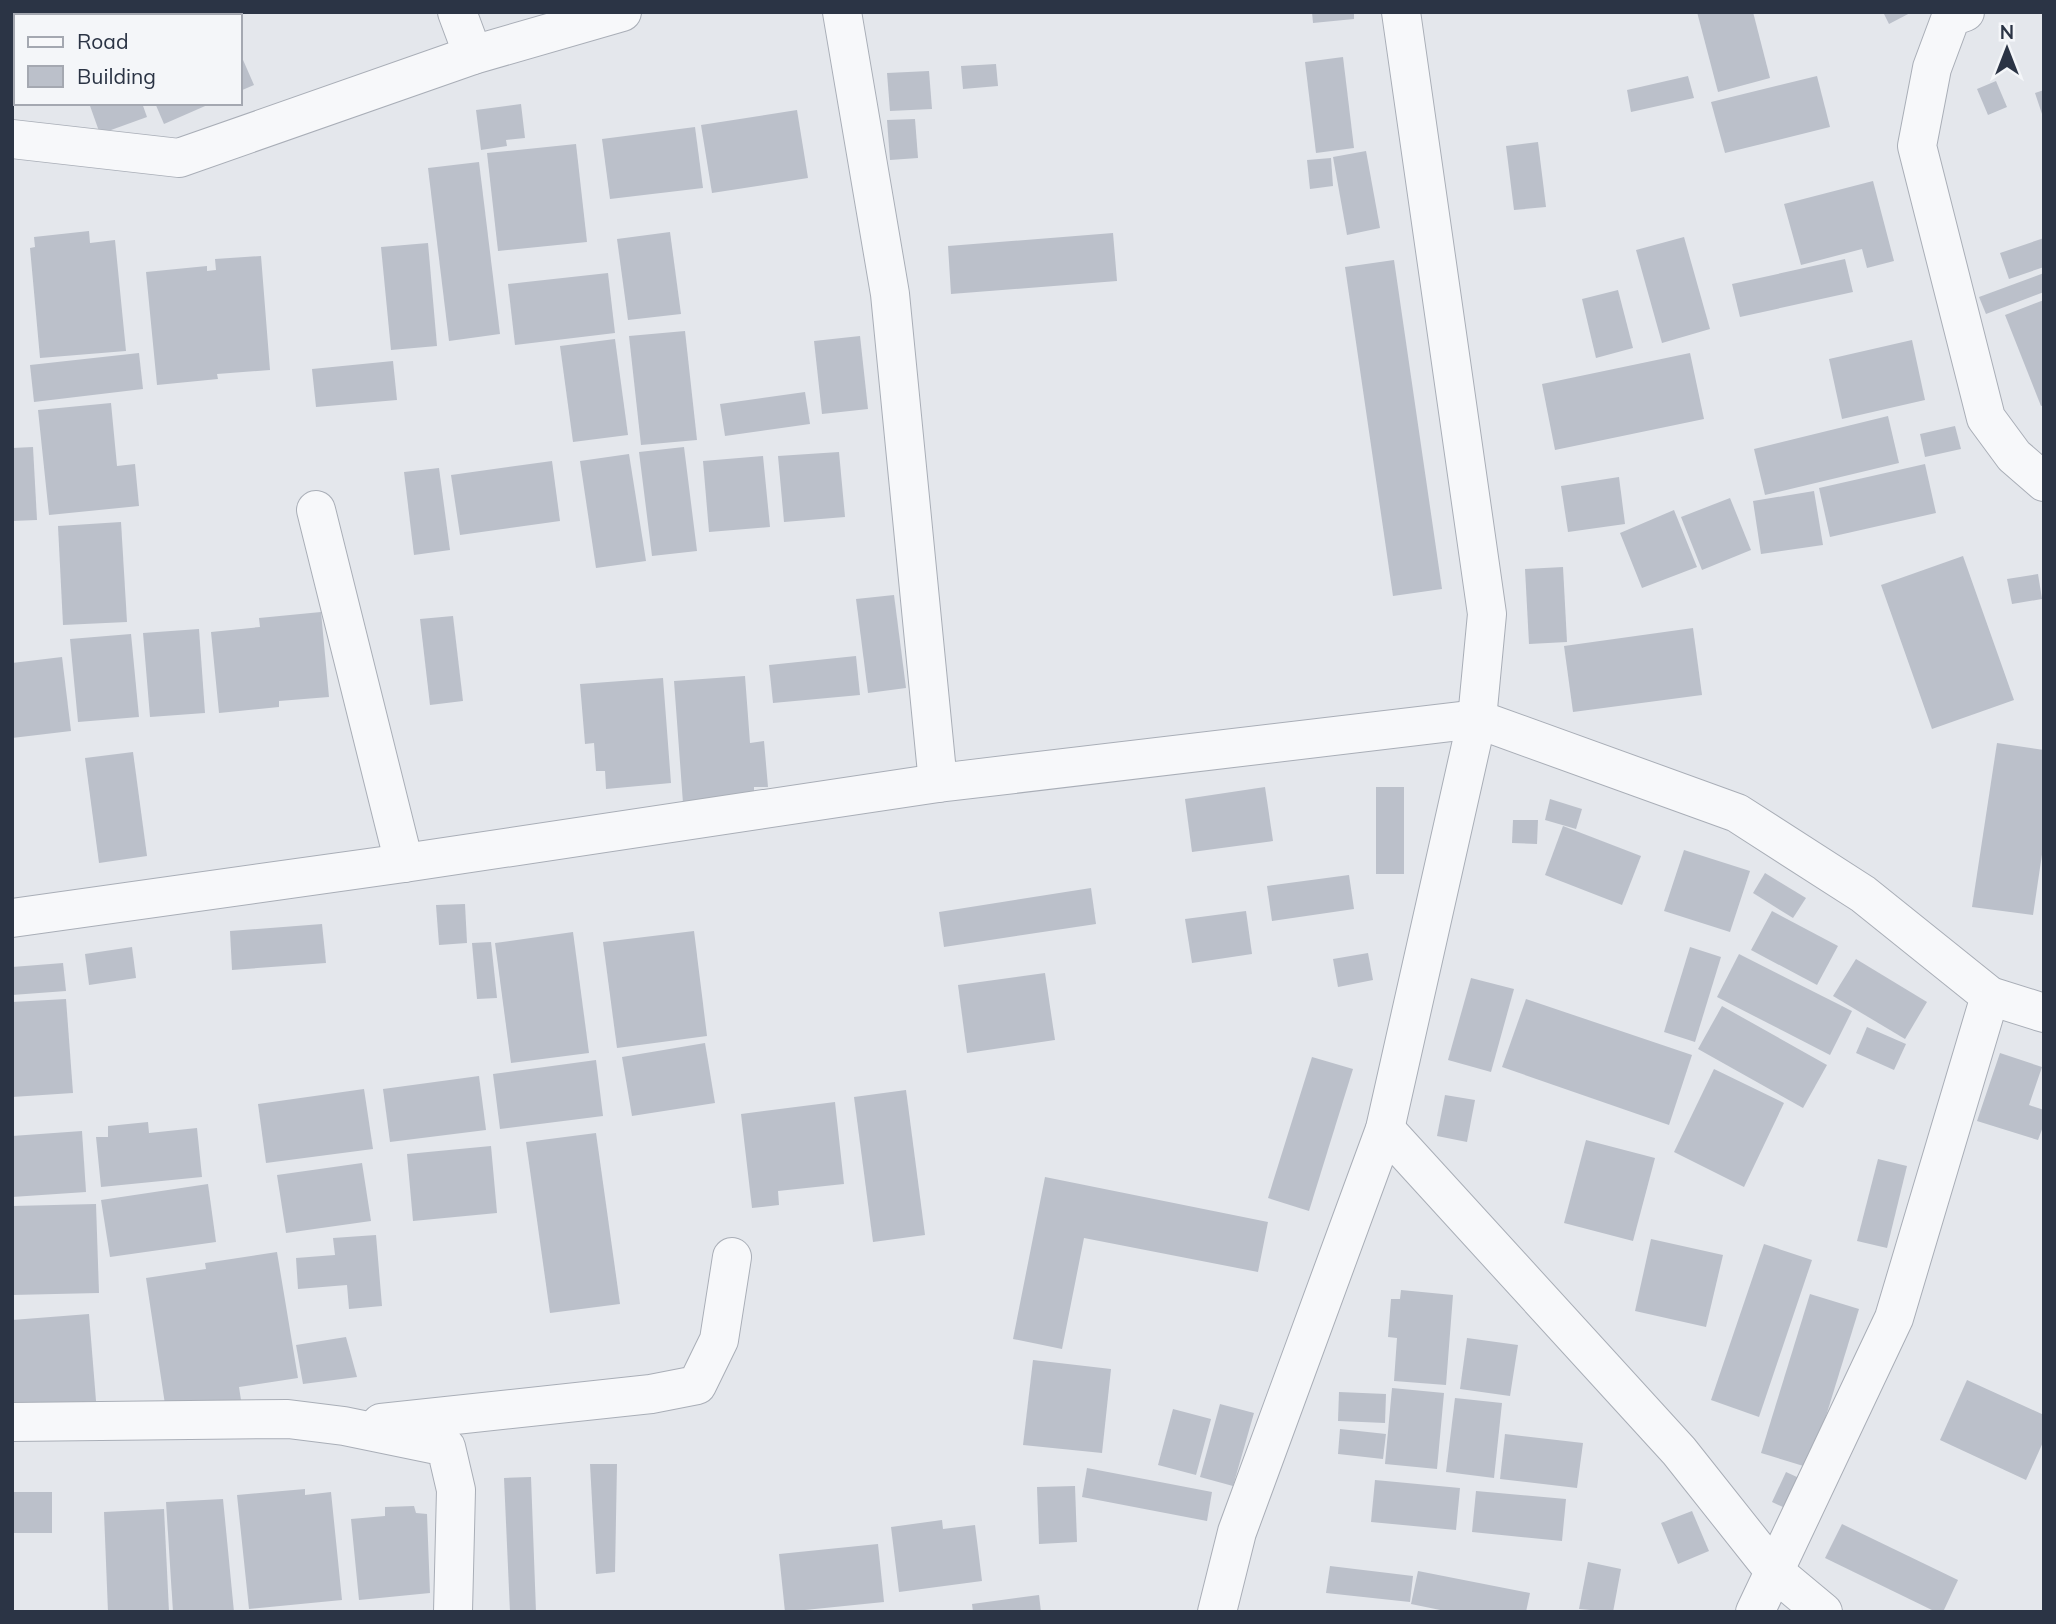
<svg xmlns="http://www.w3.org/2000/svg" width="2056" height="1624" viewBox="0 0 2056 1624" font-family="Mulish,sans-serif">
	<rect width="100%" height="100%" fill="#e4e7ec"/>
	<!-- building -->
	<g fill="#bbc0ca">
		<polygon points="22,12 104,12 105,16 23,16"/>
		<polygon points="1312,12 1354,12 1354,19 1313,23"/>
		<polygon points="1697,12 1753,12 1770,78 1718,92"/>
		<polygon points="1883,12 1912,12 1889,24"/>
		<polygon points="240,53 254,85 240,91"/>
		<polygon points="1343,57 1354,148 1316,153 1305,62"/>
		<polygon points="996,64 998,86 963,89 961,66"/>
		<polygon points="929,71 932,109 890,111 887,73"/>
		<polygon points="1688,76 1694,98 1631,112 1627,90"/>
		<polygon points="1817,76 1830,127 1725,153 1711,102"/>
		<polygon points="1996,81 2007,107 1988,115 1977,89"/>
		<polygon points="2044,90 2044,117 2043,117 2035,93"/>
		<polygon points="89,103 142,103 147,117 100,134"/>
		<polygon points="155,103 212,103 164,124"/>
		<polygon points="521,104 525,138 506,140 507,146 481,150 476,110"/>
		<polygon points="797,110 808,178 712,193 701,125"/>
		<polygon points="915,119 918,158 890,160 887,120"/>
		<polygon points="695,127 703,188 610,199 602,139"/>
		<polygon points="1538,142 1546,207 1514,210 1506,146"/>
		<polygon points="576,144 587,242 498,251 487,153"/>
		<polygon points="1366,151 1380,228 1347,235 1333,157"/>
		<polygon points="1331,158 1333,186 1310,189 1307,160"/>
		<polygon points="479,162 500,334 449,341 428,168"/>
		<polygon points="1873,181 1894,261 1867,268 1862,249 1801,265 1784,204"/>
		<polygon points="89,231 90,243 115,240 126,351 40,358 30,248 35,247 34,237"/>
		<polygon points="670,232 681,314 628,320 617,239"/>
		<polygon points="1113,233 1117,281 951,294 948,246"/>
		<polygon points="1684,237 1710,329 1662,343 1636,250"/>
		<polygon points="2044,238 2044,267 2009,279 2000,253"/>
		<polygon points="428,243 437,346 391,350 381,247"/>
		<polygon points="261,256 270,370 217,374 218,379 157,385 146,272 207,266 207,271 216,270 215,259"/>
		<polygon points="1845,259 1853,292 1740,317 1732,284"/>
		<polygon points="1394,260 1442,589 1393,596 1345,267"/>
		<polygon points="608,273 615,333 515,345 508,284"/>
		<polygon points="2044,273 2044,292 1986,314 1979,297"/>
		<polygon points="1618,290 1633,348 1596,358 1582,299"/>
		<polygon points="2044,300 2044,405 2041,406 2005,315"/>
		<polygon points="685,331 697,440 641,445 629,336"/>
		<polygon points="860,336 868,409 822,414 814,341"/>
		<polygon points="615,339 628,435 573,442 560,346"/>
		<polygon points="1912,340 1925,400 1842,419 1829,359"/>
		<polygon points="139,353 143,389 34,402 30,365"/>
		<polygon points="1690,353 1704,419 1555,450 1542,384"/>
		<polygon points="393,361 397,400 316,407 312,369"/>
		<polygon points="805,392 810,424 725,436 720,404"/>
		<polygon points="111,403 117,466 135,464 139,506 49,515 38,410"/>
		<polygon points="1888,416 1899,463 1765,495 1754,449"/>
		<polygon points="1955,426 1961,449 1925,457 1920,434"/>
		<polygon points="33,447 37,520 12,521 12,448"/>
		<polygon points="684,447 697,551 652,556 639,452"/>
		<polygon points="839,452 845,517 784,522 778,456"/>
		<polygon points="629,454 646,561 596,568 580,461"/>
		<polygon points="763,456 770,527 709,532 703,461"/>
		<polygon points="552,461 560,521 460,535 451,475"/>
		<polygon points="1925,464 1936,513 1830,537 1819,488"/>
		<polygon points="439,468 450,550 414,555 404,472"/>
		<polygon points="1619,477 1625,524 1568,532 1561,486"/>
		<polygon points="1814,491 1823,545 1761,554 1753,501"/>
		<polygon points="1730,498 1751,550 1702,570 1681,517"/>
		<polygon points="1674,510 1697,567 1642,588 1620,533"/>
		<polygon points="121,522 127,622 63,625 58,526"/>
		<polygon points="1963,556 2014,700 1932,729 1881,585"/>
		<polygon points="1563,567 1567,642 1529,644 1525,569"/>
		<polygon points="2038,574 2042,599 2012,604 2007,579"/>
		<polygon points="894,595 906,688 868,693 856,599"/>
		<polygon points="321,612 329,697 279,701 279,707 219,713 211,632 260,627 259,618"/>
		<polygon points="453,616 463,701 430,705 420,619"/>
		<polygon points="1693,628 1702,695 1573,712 1564,646"/>
		<polygon points="199,629 205,713 150,717 143,633"/>
		<polygon points="131,634 139,717 78,722 70,639"/>
		<polygon points="856,656 860,695 773,703 769,665"/>
		<polygon points="62,657 71,731 12,738 12,663"/>
		<polygon points="745,676 750,743 764,741 768,787 754,787 754,798 683,803 674,681"/>
		<polygon points="663,678 671,783 606,789 605,771 596,771 594,743 585,744 580,684"/>
		<polygon points="1997,743 2044,750 2044,841 2033,915 1972,907"/>
		<polygon points="133,752 147,856 99,863 85,758"/>
		<polygon points="1265,787 1273,841 1192,852 1185,799"/>
		<rect x="1376" y="787" width="28" height="87"/>
		<polygon points="1550,799 1582,809 1576,829 1545,820"/>
		<polygon points="1513,820 1538,820 1537,844 1512,843"/>
		<polygon points="1563,826 1641,856 1622,905 1545,875"/>
		<polygon points="1684,850 1750,871 1730,932 1664,911"/>
		<polygon points="1765,873 1806,898 1793,918 1753,893"/>
		<polygon points="1349,875 1354,909 1272,921 1267,886"/>
		<polygon points="1091,888 1096,924 944,947 939,912"/>
		<polygon points="465,904 467,943 439,945 436,905"/>
		<polygon points="1246,911 1252,954 1192,963 1185,919"/>
		<polygon points="1772,911 1838,946 1817,985 1751,950"/>
		<polygon points="322,924 326,963 232,970 230,931"/>
		<polygon points="694,931 707,1036 617,1048 603,942"/>
		<polygon points="573,932 589,1053 511,1063 495,943"/>
		<polygon points="491,942 497,998 477,999 472,943"/>
		<polygon points="132,947 136,978 89,985 85,954"/>
		<polygon points="1690,947 1721,957 1695,1042 1664,1032"/>
		<polygon points="1368,953 1373,980 1338,987 1333,959"/>
		<polygon points="1739,954 1852,1011 1830,1055 1717,997"/>
		<polygon points="1856,959 1927,1002 1905,1039 1833,996"/>
		<polygon points="63,963 66,991 12,995 12,967"/>
		<polygon points="1045,973 1055,1040 967,1053 958,985"/>
		<polygon points="1471,978 1514,989 1491,1072 1448,1060"/>
		<polygon points="66,999 73,1093 12,1097 12,1002"/>
		<polygon points="1526,999 1692,1055 1669,1125 1502,1067"/>
		<polygon points="1722,1006 1827,1065 1803,1108 1698,1049"/>
		<polygon points="1867,1027 1906,1044 1894,1070 1856,1053"/>
		<polygon points="705,1043 715,1103 632,1116 622,1057"/>
		<polygon points="2000,1053 2042,1067 2029,1105 2044,1110 2044,1124 2038,1140 1977,1121"/>
		<polygon points="1312,1057 1353,1069 1309,1211 1268,1198"/>
		<polygon points="596,1060 603,1116 500,1129 493,1074"/>
		<polygon points="1714,1069 1784,1103 1744,1187 1674,1152"/>
		<polygon points="479,1076 486,1130 390,1142 383,1089"/>
		<polygon points="364,1089 373,1149 266,1163 258,1104"/>
		<polygon points="906,1090 925,1235 873,1242 854,1097"/>
		<polygon points="1445,1095 1475,1100 1467,1142 1437,1136"/>
		<polygon points="835,1102 844,1184 778,1191 779,1205 752,1208 741,1114"/>
		<polygon points="148,1122 149,1133 197,1128 202,1177 101,1187 96,1137 108,1137 108,1126"/>
		<polygon points="82,1131 86,1192 12,1197 12,1136"/>
		<polygon points="596,1133 620,1304 550,1313 526,1142"/>
		<polygon points="1586,1140 1655,1158 1633,1241 1564,1223"/>
		<polygon points="491,1146 497,1213 413,1221 407,1154"/>
		<polygon points="1878,1159 1907,1166 1887,1248 1857,1241"/>
		<polygon points="362,1163 371,1221 286,1233 277,1175"/>
		<polygon points="1045,1177 1268,1222 1258,1272 1084,1238 1062,1349 1013,1339"/>
		<polygon points="208,1184 216,1242 110,1257 101,1200"/>
		<polygon points="96,1204 99,1293 12,1295 12,1206"/>
		<polygon points="376,1235 382,1306 349,1309 347,1285 298,1289 296,1258 335,1255 333,1238"/>
		<polygon points="1651,1239 1723,1255 1706,1327 1635,1311"/>
		<polygon points="1764,1244 1812,1260 1759,1417 1711,1400"/>
		<polygon points="277,1252 298,1378 239,1387 241,1400 166,1411 146,1278 206,1269 205,1263"/>
		<polygon points="1401,1290 1453,1295 1446,1385 1394,1381 1397,1338 1388,1337 1391,1299 1400,1299"/>
		<polygon points="1810,1294 1859,1309 1810,1468 1761,1453"/>
		<polygon points="89,1314 96,1401 12,1408 12,1320"/>
		<polygon points="346,1337 357,1377 303,1384 296,1345"/>
		<polygon points="1467,1338 1518,1345 1510,1396 1460,1389"/>
		<polygon points="1033,1360 1111,1369 1102,1453 1023,1445"/>
		<polygon points="1967,1380 2044,1415 2044,1440 2026,1480 1940,1440"/>
		<polygon points="1392,1388 1444,1393 1437,1469 1385,1464"/>
		<polygon points="1339,1392 1386,1394 1385,1423 1338,1421"/>
		<polygon points="1455,1398 1502,1403 1494,1478 1446,1472"/>
		<polygon points="1220,1404 1254,1413 1233,1486 1200,1477"/>
		<polygon points="1173,1409 1211,1419 1196,1475 1158,1465"/>
		<polygon points="1340,1429 1386,1434 1383,1459 1338,1454"/>
		<polygon points="1505,1434 1583,1443 1577,1488 1500,1479"/>
		<polygon points="590,1464 617,1464 615,1572 596,1574"/>
		<polygon points="1087,1468 1212,1492 1207,1521 1082,1497"/>
		<polygon points="1786,1472 1810,1483 1796,1513 1772,1502"/>
		<polygon points="531,1477 536,1612 510,1612 504,1478"/>
		<polygon points="1375,1480 1460,1488 1456,1530 1371,1522"/>
		<polygon points="1075,1486 1077,1542 1039,1544 1037,1487"/>
		<polygon points="305,1489 305,1495 331,1492 342,1600 249,1609 237,1495"/>
		<polygon points="1476,1491 1566,1499 1562,1541 1472,1532"/>
		<rect x="12" y="1492" width="40" height="41"/>
		<polygon points="223,1499 234,1612 173,1612 166,1502"/>
		<polygon points="414,1506 416,1513 427,1514 430,1593 359,1600 351,1519 385,1516 385,1507"/>
		<polygon points="164,1509 169,1612 108,1612 104,1512"/>
		<polygon points="1692,1511 1709,1551 1678,1564 1661,1523"/>
		<polygon points="942,1520 943,1529 975,1525 982,1581 899,1592 891,1527"/>
		<polygon points="1842,1524 1958,1580 1943,1612 1936,1612 1825,1558"/>
		<polygon points="878,1544 884,1602 785,1612 779,1554"/>
		<polygon points="1588,1562 1621,1569 1613,1612 1579,1609"/>
		<polygon points="1330,1566 1413,1576 1410,1602 1326,1593"/>
		<polygon points="1418,1571 1530,1593 1526,1612 1450,1612 1411,1604"/>
		<polygon points="1039,1595 1041,1612 973,1612 972,1604"/>
	</g>
	<g fill="none" stroke-linecap="round" stroke-linejoin="round">
		<!-- minor casing -->
		<g stroke="#a9aeb7" stroke-width="40">
			<g id="minor">
				<polyline points="457,12 473,55"/>
				<polyline points="842,12 890,294 938,783"/>
				<polyline points="1965,12 1951,17 1932,68 1917,146 1986,418 2014,456 2044,482"/>
				<polyline points="12,139 179,158 473,55 622,12"/>
				<polyline points="316,510 404,863"/>
				<polyline points="12,918 404,863 938,783 1477,719 1737,813 1863,894 1990,996 2044,1013"/>
				<polyline points="1385,1129 1679,1451 1775,1572 1823,1612"/>
				<polyline points="12,1422 288,1419 344,1426 446,1447 456,1490 453,1612"/>
				<polyline points="381,1423 651,1394 697,1385 719,1340 732,1257"/>
				<polyline points="1217,1612 1237,1532 1385,1129 1477,719 1487,614 1401,12"/>
				<polyline points="1755,1612 1894,1318 1990,996"/>
			</g>
		</g>
		<!-- minor -->
		<use href="#minor" stroke="#f7f8fa" stroke-width="38"/>
	</g>
	<!-- border -->
	<rect width="2056" height="1624" fill="none" stroke="#2b3445" stroke-width="28"/>
	<!-- legend -->
	<rect x="14" y="14" width="228" height="91" fill="#f4f6f9" stroke="#a4a8b1" stroke-width="2"/>
	<rect x="28" y="37" width="35" height="10" fill="#f7f8fa" stroke="#a4a8b1" stroke-width="2"/>
	<text x="77" y="49" font-size="21" fill="#2b3445">Road</text>
	<rect x="28" y="66" width="35" height="21" fill="#bbc0ca" stroke="#a4a8b1" stroke-width="2"/>
	<text x="77" y="84" font-size="21" fill="#2b3445">Building</text>
	<!-- north arrow -->
	<g transform="translate(2007 49)" stroke="#f4f6f9" stroke-width="5" paint-order="stroke">
	<path d="M0-5L12 26L0 18L-12 26Z" fill="#2b3445"/>
	<text y="-10" font-size="19" font-weight="bold" text-anchor="middle" fill="#2b3445">N</text>
	</g>
</svg>
